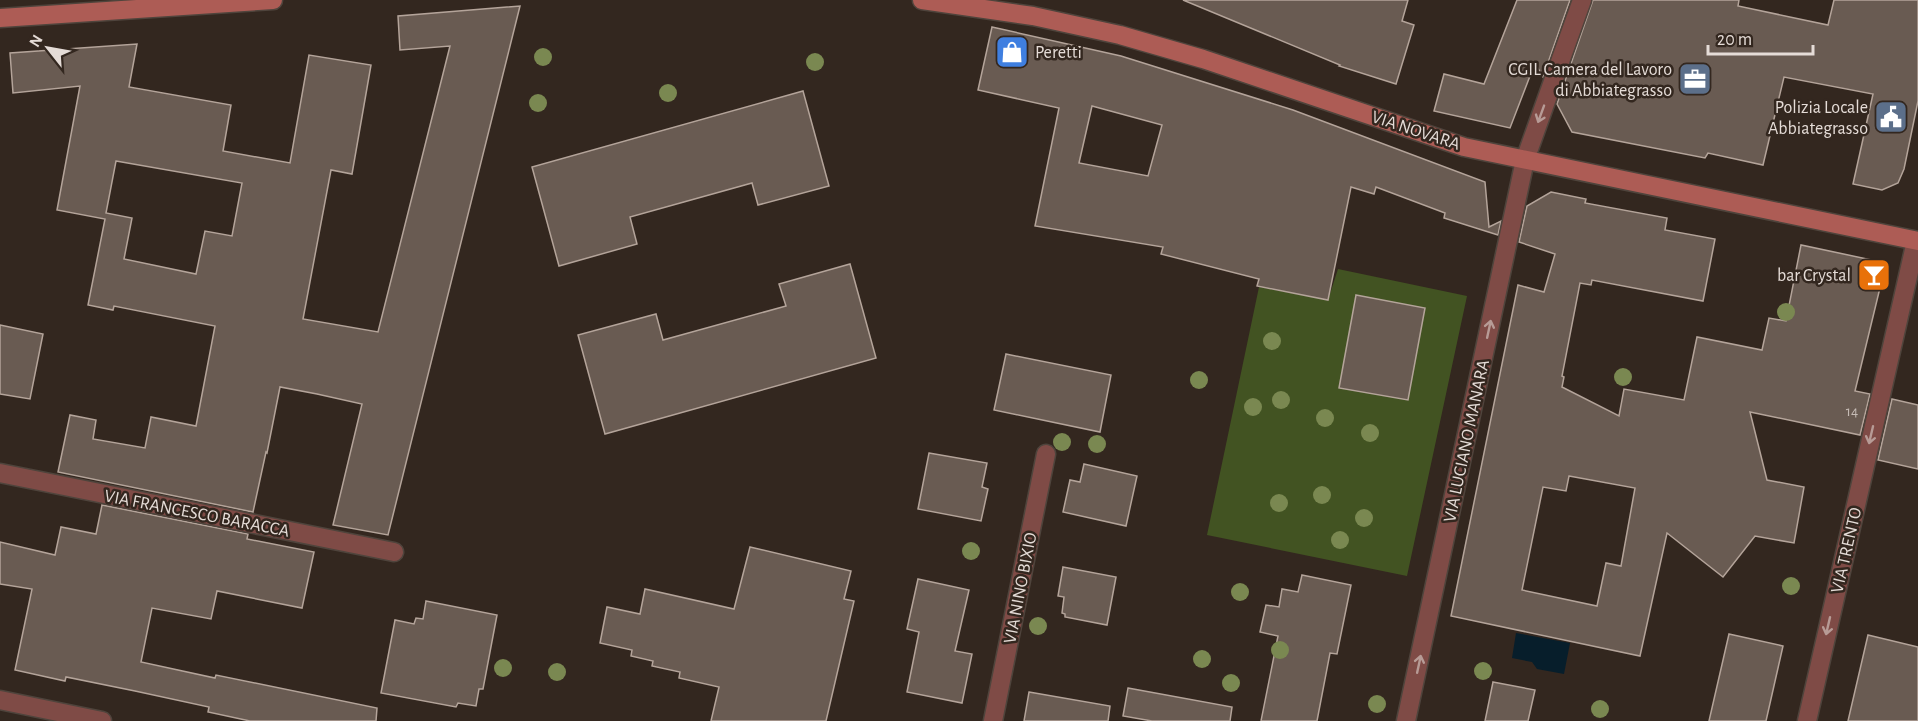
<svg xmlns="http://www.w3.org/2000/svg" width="1918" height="721" viewBox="0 0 1918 721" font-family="'Alegreya Sans',sans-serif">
	<rect width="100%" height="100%" fill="#33271f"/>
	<!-- green -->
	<polygon fill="#425322" points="1338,269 1467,296 1407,576 1207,535 1259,287 1328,300"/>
	<!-- water -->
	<polygon fill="#071e2b" points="1516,633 1570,643 1564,674 1537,669 1532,662 1512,658"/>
	<!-- building -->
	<g fill="#695b52" stroke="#b4a49a" stroke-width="1.5" fill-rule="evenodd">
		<polygon points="1183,0 1408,0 1402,21 1414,25 1396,84 1339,66 1340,65"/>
		<polygon points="1517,0 1570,0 1543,77 1535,63 1510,128 1434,111 1444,74 1484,84"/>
		<polygon points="1593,0 1739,0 1738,6 1828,25 1834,0 1918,0 1918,101 1904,169 1898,183 1882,190 1853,184 1873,94 1784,77 1763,165 1708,153 1705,158 1572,132 1557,104"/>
		<path d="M520,6L388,535L333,525L362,404L317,394L280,387L267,453L266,452L253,512L58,472L70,415L96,420L93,439L145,448L151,417L196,426L215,326L114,306L113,310L88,305L105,219L57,210L80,86L13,93L10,53L137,44L129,87L231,105L223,151L290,163L309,55L371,65L352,174L331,170L303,319L378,332L450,46L400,50L398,16ZM116,161L242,183L232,236L205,231L196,274L124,259L132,218L106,213Z"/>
		<path d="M992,27L1121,56L1293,110L1485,182L1489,227L1501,221L1498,235L1444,218L1445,213L1376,187L1374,194L1351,187L1328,300L1257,286L1259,279L1161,254L1163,247L1035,226L1059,108L978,90ZM1092,106L1162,125L1148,176L1079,163Z"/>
		<polygon points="803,91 829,186 758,205 752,183 630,217 637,244 559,266 532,167"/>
		<path d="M1551,192L1586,199L1585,203L1667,218L1665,230L1715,239L1703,301L1592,280L1591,285L1580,283L1562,376L1564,377L1562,387L1619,416L1624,389L1684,400L1697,337L1762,350L1769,318L1786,321L1801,245L1886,263L1855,391L1870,394L1860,435L1750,412L1767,480L1804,487L1794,543L1755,536L1723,577L1667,533L1640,656L1451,616L1518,285L1544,292L1555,254L1519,242L1527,206ZM1569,476L1635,488L1621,566L1606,563L1597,606L1522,590L1543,487L1566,491Z"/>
		<polygon points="850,264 876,358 605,434 578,335 656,314 663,340 786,306 779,284"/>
		<polygon points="1356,295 1425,308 1408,400 1339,388"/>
		<polygon points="0,325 43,334 30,399 0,394"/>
		<polygon points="1006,354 1111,375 1100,432 994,410"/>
		<polygon points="1892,399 1918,405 1918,469 1878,460"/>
		<polygon points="929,453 987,463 982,487 988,489 981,521 918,509"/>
		<polygon points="1084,464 1137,476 1126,526 1063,512 1070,480 1080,482"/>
		<polygon points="102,505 248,534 247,539 314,552 302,608 217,591 211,619 152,608 141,662 215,678 216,675 377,708 376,721 250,721 208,712 209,707 135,691 66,677 65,681 15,670 32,589 0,584 0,542 55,555 61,527 96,534"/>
		<polygon points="750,547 851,571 844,599 854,601 826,721 711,721 719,687 679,678 680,672 652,666 653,661 631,656 632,650 600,643 607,607 640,614 645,589 734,609"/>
		<polygon points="1063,567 1116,577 1107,625 1065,617 1065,614 1062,613 1064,597 1058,596"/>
		<polygon points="1302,575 1351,585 1337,654 1330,653 1317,721 1261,721 1278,636 1260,632 1266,605 1279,607 1282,589 1298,592"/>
		<polygon points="918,579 969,590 955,651 972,654 962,703 907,692 919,632 907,629"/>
		<polygon points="426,601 497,615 483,689 479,689 476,706 458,703 456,707 381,693 395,620 414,624 416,618 423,619"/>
		<polygon points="1729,634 1783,646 1766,721 1709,721"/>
		<polygon points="1868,635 1918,647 1918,721 1848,721"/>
		<polygon points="1493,682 1535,690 1528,721 1485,721"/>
		<polygon points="1128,688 1232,707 1230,721 1152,721 1123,716"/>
		<polygon points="1029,692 1110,706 1108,721 1024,721"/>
	</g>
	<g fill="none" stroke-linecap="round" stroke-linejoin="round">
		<!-- street casing -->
		<g stroke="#4f443c" stroke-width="21">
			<g id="street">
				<polyline points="0,473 394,552"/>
				<polyline points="0,700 102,721"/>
				<polyline points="993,721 1046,454"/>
				<polyline points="1406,721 1525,160 1582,0"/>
				<polyline points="1807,721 1916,241"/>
			</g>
		</g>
		<!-- secondary casing -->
		<g stroke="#4f443c" stroke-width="21">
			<g id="secondary">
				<polyline points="922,0 1033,16 1120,35 1203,59 1464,147 1918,241"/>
				<polyline points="0,18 273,0"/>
			</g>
		</g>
		<!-- street -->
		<use href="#street" stroke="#7f4b46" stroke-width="18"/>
		<!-- secondary -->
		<use href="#secondary" stroke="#ad5c55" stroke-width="18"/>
	</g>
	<!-- trees -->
	<g fill="#7a8851">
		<circle cx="543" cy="57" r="9"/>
		<circle cx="815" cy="62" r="9"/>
		<circle cx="668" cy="93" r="9"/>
		<circle cx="538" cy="103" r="9"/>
		<circle cx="1786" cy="312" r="9"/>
		<circle cx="1272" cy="341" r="9"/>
		<circle cx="1623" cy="377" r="9"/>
		<circle cx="1199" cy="380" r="9"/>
		<circle cx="1281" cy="400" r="9"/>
		<circle cx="1253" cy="407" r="9"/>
		<circle cx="1325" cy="418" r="9"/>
		<circle cx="1370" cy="433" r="9"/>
		<circle cx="1062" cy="442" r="9"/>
		<circle cx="1097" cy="444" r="9"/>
		<circle cx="1322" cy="495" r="9"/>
		<circle cx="1279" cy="503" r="9"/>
		<circle cx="1364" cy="518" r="9"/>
		<circle cx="1340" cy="540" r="9"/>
		<circle cx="971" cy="551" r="9"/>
		<circle cx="1791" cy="586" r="9"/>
		<circle cx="1240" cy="592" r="9"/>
		<circle cx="1038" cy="626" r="9"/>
		<circle cx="1280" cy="650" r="9"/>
		<circle cx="1202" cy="659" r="9"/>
		<circle cx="503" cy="668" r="9"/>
		<circle cx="1483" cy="671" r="9"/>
		<circle cx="557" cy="672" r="9"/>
		<circle cx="1231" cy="683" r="9"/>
		<circle cx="1377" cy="704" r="9"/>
		<circle cx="1600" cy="709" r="9"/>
	</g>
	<!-- one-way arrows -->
	<defs><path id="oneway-shaft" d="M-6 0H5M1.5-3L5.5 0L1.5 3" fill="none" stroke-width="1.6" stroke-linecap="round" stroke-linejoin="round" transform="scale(1.5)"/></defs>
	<g stroke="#b79b96">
		<use href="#oneway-shaft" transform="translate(1541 114) rotate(110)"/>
		<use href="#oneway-shaft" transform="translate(1489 329) rotate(-78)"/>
		<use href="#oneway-shaft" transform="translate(1871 435) rotate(103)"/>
		<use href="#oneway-shaft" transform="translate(1828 626) rotate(103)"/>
		<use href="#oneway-shaft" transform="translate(1419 664) rotate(-78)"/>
	</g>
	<!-- icons -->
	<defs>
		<g id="shop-square" transform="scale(1.725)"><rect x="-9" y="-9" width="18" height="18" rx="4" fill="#3f7fe0" stroke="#33271f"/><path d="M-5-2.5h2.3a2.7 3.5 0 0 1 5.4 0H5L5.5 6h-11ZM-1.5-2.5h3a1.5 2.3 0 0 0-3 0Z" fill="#fff"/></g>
		<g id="office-square" transform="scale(1.725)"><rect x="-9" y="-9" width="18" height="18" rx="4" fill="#5c6f8a" stroke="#33271f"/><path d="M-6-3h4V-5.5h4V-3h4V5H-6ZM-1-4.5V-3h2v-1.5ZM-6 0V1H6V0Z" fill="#fff"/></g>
		<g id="civic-square" transform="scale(1.725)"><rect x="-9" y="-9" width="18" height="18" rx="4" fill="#5c6f8a" stroke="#33271f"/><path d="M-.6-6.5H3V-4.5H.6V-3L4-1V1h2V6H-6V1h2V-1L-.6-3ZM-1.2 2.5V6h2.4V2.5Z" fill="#fff"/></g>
		<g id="bar-square" transform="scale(1.725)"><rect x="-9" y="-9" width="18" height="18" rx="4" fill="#e8710a" stroke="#33271f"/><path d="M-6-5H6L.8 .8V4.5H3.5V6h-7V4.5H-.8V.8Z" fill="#fff"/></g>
	</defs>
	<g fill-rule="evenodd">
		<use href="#shop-square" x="1012" y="52"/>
		<use href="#office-square" x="1695" y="79"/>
		<use href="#civic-square" x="1891" y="117"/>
		<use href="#bar-square" x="1874" y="275"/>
	</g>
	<g text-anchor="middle" stroke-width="5" stroke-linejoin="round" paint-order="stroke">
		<!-- number labels -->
		<g font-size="15" fill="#c6bcb6">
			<text x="1852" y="416">14</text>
		</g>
		<!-- poi labels -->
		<g font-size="18" fill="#e5dcd7" stroke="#33271f" text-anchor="end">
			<text x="1035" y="58" text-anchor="start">Peretti</text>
			<text x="1672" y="75">CGIL Camera del Lavoro<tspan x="1672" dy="21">di Abbiategrasso</tspan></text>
			<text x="1868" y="113">Polizia Locale<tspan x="1868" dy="21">Abbiategrasso</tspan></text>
			<text x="1851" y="281">bar Crystal</text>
		</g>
		<!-- street labels -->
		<g font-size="18" fill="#e5dcd7" stroke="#33271f">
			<text transform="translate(1416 130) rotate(18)" y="6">VIA NOVARA</text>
			<text transform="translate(1466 441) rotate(-78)" y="6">VIA LUCIANO MANARA</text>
			<text transform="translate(197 513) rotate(11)" y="6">VIA FRANCESCO BARACCA</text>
			<text transform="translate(1846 550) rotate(-77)" y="6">VIA TRENTO</text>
			<text transform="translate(1020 588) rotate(-79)" y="6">VIA NINO BIXIO</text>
		</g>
	</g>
	<!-- north arrow -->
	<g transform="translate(48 48) rotate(301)" stroke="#33271f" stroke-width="4.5" paint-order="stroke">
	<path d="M0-4.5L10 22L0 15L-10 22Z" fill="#e5dcd7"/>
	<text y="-9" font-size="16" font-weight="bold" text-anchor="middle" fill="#e5dcd7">N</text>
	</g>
	<!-- scale -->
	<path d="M1708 45v9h105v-9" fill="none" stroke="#e5dcd7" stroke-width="3"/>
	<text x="1717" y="45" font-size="18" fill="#e5dcd7" stroke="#33271f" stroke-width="4.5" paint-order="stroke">20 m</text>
</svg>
